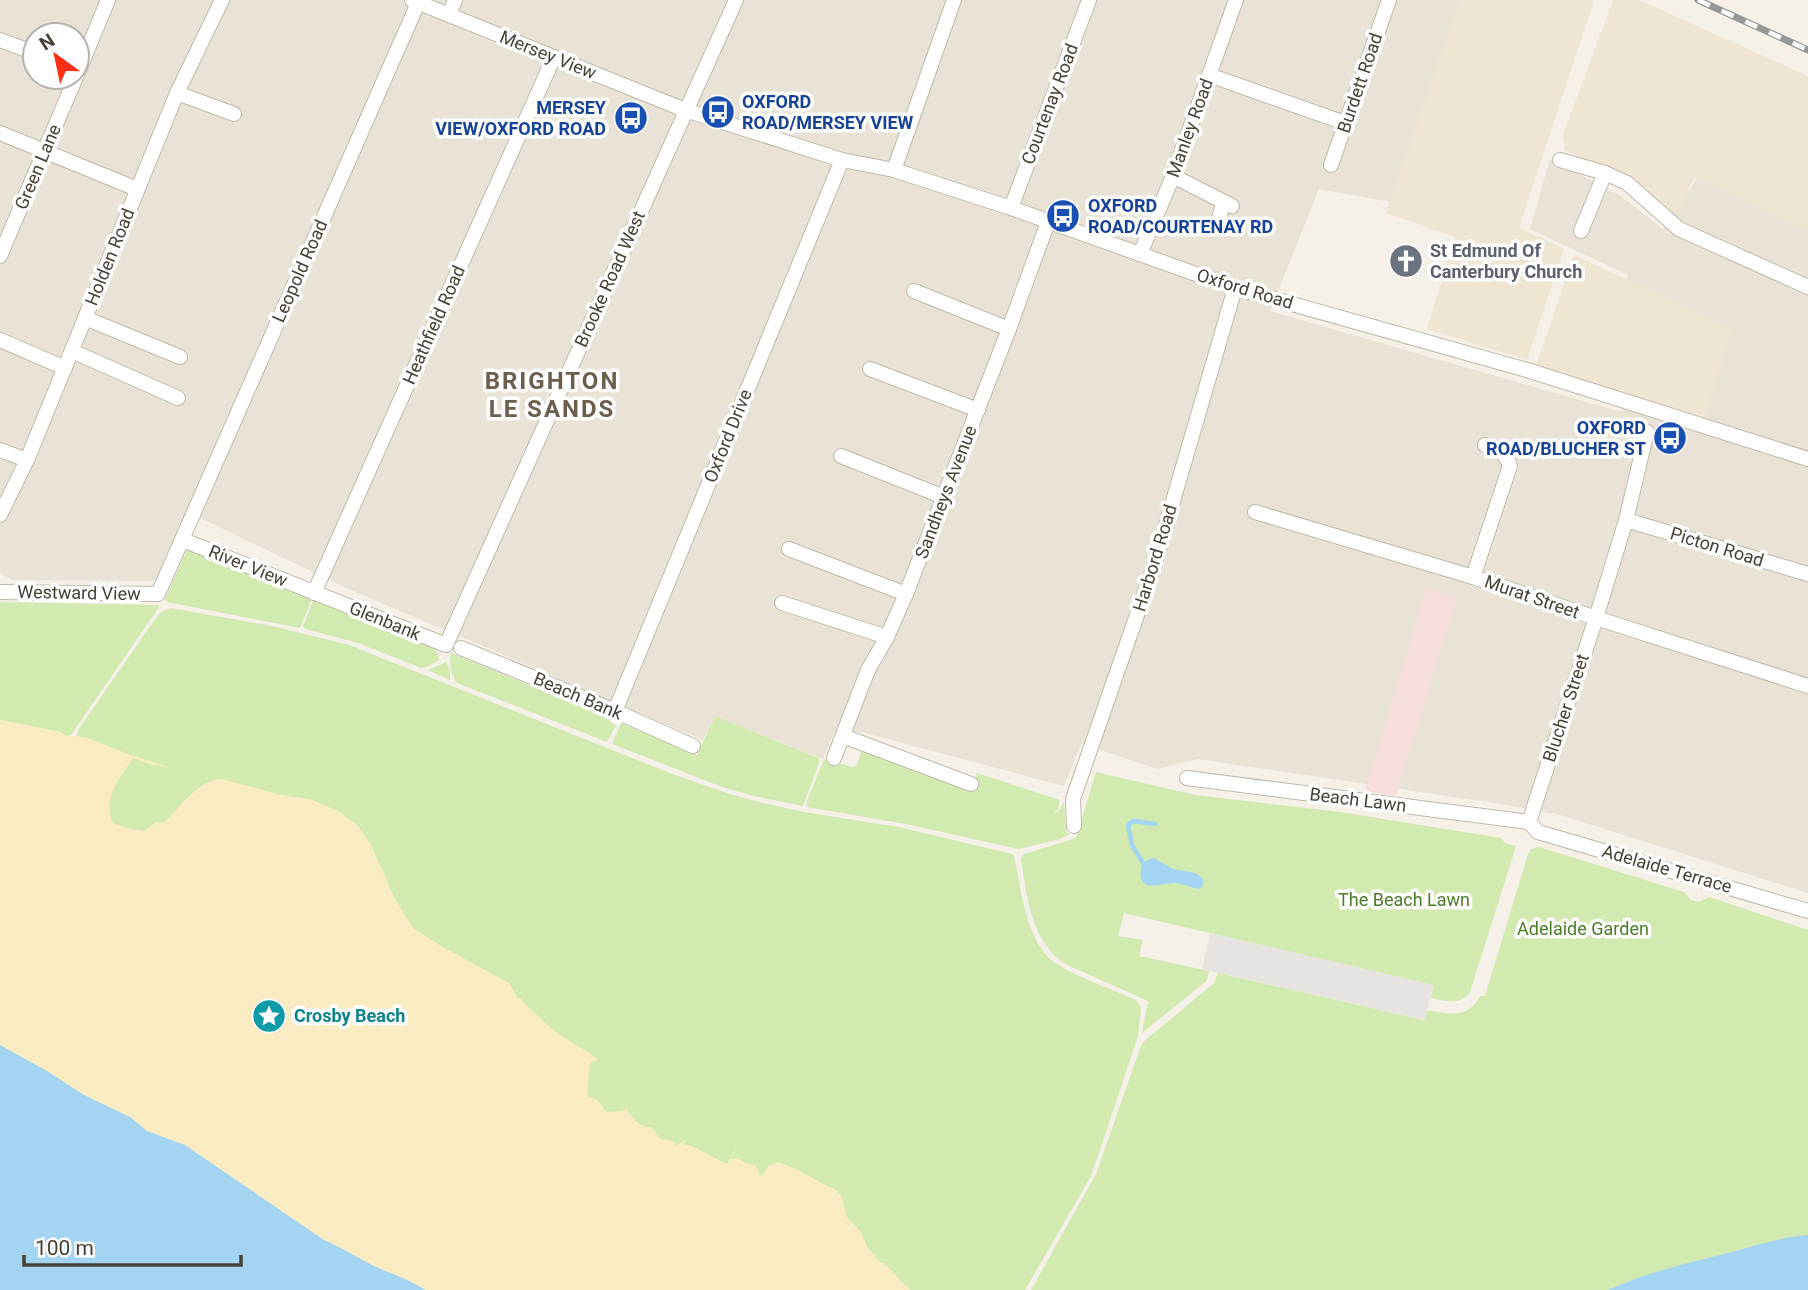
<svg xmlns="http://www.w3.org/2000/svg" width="1808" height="1290" viewBox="0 0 1808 1290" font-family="Roboto,sans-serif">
	<rect width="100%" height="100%" fill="#f5f0e8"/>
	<!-- residential -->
	<path fill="#e9e2d6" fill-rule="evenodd" d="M0,0H1461L1391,202L1319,189L1270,311L1621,412L1652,332L1616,313L1628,275L1530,229L1550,159L1621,196L1663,229L1701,173L1808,223V893L1557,814L1488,802L1198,759L1158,769L1081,744L1064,786L865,733L835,730L823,759L715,716L703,740L344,587L188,512L161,581L12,580L0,573ZM35,35H77V77H35Z"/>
	<!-- education -->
	<g fill="#eee5d2">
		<polygon points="1460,0 1594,0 1519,228 1564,249 1527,360 1427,329 1455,237 1386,213"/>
		<polygon points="1613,0 1639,0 1808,76 1808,230 1694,178 1675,218 1647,191 1565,150 1563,135"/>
		<polygon points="1574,255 1732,329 1703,423 1534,371"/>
	</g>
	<!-- medical -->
	<polygon fill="#f5dedc" points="1426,588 1457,598 1396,796 1365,791"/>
	<!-- green -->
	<g fill="#d2eab0">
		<polygon points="188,547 312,598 301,626 300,628 167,602 165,600 167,595"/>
		<polygon points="314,599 435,647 434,649 438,653 439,660 427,667 421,668 358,643 305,629 303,626"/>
		<polygon points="0,602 158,605 159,607 71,735 66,736 60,732 0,720"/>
		<path d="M171,608L272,626L349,645L675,775L730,794L759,802L804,812L899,827L1012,854L1014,856C1021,887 1025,934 1049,958C1065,973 1114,990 1136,1000L1141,1009L1138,1036L1096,1162L1091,1176L1025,1290H746L564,1163L590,1063L597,1060L575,1068L518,999L171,819L44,888L78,730L153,622L161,612Z"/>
		<path d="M451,653L611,719L610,722L616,725L607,742L457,683C451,677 449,661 451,653Z"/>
		<polygon points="446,662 450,670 450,680 428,670"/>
		<polygon points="715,716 819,758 819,763 803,806 754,796 722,787 612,744 621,723 697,755"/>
		<polygon points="862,749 972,788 977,773 1060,800 1058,809 1052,816 1059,810 1064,802 1066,832 1070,834 1060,839 1018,849 911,825 807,807 807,801 824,759 853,767 857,765"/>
		<path d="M1096,772L1195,795L1340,812L1501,838L1505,843L1516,846L1470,992C1460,1006 1446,1001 1431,998L1433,985L1124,913L1118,936L1143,940L1139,956L1209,971L1207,980L1204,983L1142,1033L1147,1005L1149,1004L1148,1001L1067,965C1031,943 1027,897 1021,859L1024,854L1076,838Z"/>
		<path d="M1539,847L1684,892L1691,900L1699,902L1709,897L1808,930V1235C1779,1238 1751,1247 1723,1255C1684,1265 1645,1274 1608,1290H1031L1096,1174L1142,1043L1214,983L1218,973L1424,1020L1427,1010C1449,1014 1467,1020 1480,996H1485L1528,854L1531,849Z"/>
	</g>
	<!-- sand -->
	<path fill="#f9ecc3" d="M0,720L60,732L66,736C87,734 106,746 125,753C139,758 154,762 168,767L152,765L133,758C121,778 101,798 113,823L130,829L145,831L156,822L164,823C181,807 197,780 222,779L281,795L310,799L340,812L358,826L371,845L395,899L413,928L441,946L509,983L518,999L521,998L523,1002L554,1031L597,1058V1060L590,1063L587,1096L598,1100L606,1112L622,1111L626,1108C633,1118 639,1129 652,1127L660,1139L673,1141L676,1146L687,1139L683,1144L692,1146L727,1164L739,1142L731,1159L738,1158L745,1163L755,1165L761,1176L769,1166L778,1162L798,1170L829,1187L834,1188L841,1196L847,1217L861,1232L867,1247L881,1263H884L910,1290H0Z"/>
	<!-- parking -->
	<polygon fill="#e6e3e0" points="1210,933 1433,985 1425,1020 1202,969"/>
	<!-- water -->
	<g fill="#a3d5f3">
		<path d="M1154,858L1173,869L1196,873L1204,880L1202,887L1199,889C1191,888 1184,884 1176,883C1161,882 1134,897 1142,864L1149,859Z"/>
		<path d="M0,1045L47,1071L84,1095L130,1117L147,1131L185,1145L324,1240C342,1248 357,1257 374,1266C391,1274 409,1279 425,1290H0Z"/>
		<path d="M1808,1235V1290H1608C1646,1273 1687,1263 1728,1253C1754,1246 1781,1237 1808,1235Z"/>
	</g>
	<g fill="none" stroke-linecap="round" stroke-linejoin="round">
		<!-- stream -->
		<polyline stroke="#a3d5f3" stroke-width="4.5" points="1143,863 1132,845 1128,825 1133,821 1155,824"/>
		<!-- street casing -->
		<g stroke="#c1b8aa" stroke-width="16">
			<g id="street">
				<polyline points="412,0 685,110 842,160 894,170 1011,208 1235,288 1527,370 1808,459"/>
				<polyline points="449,15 455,0"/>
				<polyline points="0,40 35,53"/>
				<polyline points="77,75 108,0"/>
				<polyline points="1209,75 1345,123"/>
				<polyline points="177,93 234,114"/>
				<polyline points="0,133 137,189"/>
				<polyline points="1560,160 1605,173 1627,183 1679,229 1808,287"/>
				<polyline points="1331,165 1389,0"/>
				<polyline points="894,170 954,0"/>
				<polyline points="1173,176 1232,206"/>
				<polyline points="1011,208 1089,0"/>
				<polyline points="1218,223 1223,203"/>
				<polyline points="1581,231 1605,173"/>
				<polyline points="1140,254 1173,176 1236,0"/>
				<polyline points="0,256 76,77"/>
				<polyline points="914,291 1009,329"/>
				<polyline points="85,318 180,357"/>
				<polyline points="0,340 65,368"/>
				<polyline points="72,351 178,398"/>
				<polyline points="870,369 978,410"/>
				<polyline points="0,450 27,460"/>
				<polyline points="841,456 944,497"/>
				<polyline points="1255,512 1473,577 1596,618 1808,686"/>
				<polyline points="0,515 27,460 177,93 222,0"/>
				<polyline points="1626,520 1808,574"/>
				<polyline points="183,540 446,645 736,0"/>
				<polyline points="789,549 906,594"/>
				<path d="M1473,577L1510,466C1505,451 1499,451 1485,445"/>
				<polyline points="0,592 158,594 418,3"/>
				<polyline points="314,593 554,57"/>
				<polyline points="782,603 887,637"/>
				<polyline points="461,648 615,711 693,746"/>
				<polyline points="615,711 842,160"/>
				<polyline points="843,736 971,784"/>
				<polyline points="834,758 868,670 887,637 906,594 1009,329 1048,222"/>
				<polyline points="1187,778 1529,822"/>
				<polyline points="1529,822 1596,618 1626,520 1647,432"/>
				<polyline points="1529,822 1538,832 1808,911"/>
				<polyline points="1074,826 1073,799 1155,563 1235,288"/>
			</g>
		</g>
		<!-- street -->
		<use href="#street" stroke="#fff" stroke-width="14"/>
		<!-- rail casing -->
		<g stroke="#979797" stroke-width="7">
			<polyline id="rail" points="1698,0 1808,50"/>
		</g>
		<!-- rail -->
		<use href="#rail" stroke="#fff" stroke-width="4.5" stroke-dasharray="13" stroke-linecap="butt"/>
	</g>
	<!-- icons -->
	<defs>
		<g id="bus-disc" transform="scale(1.75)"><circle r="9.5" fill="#1a4fb4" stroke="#fff"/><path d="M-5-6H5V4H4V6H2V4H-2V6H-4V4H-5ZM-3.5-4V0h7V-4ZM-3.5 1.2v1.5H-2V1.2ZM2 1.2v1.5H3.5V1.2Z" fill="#fff"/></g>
		<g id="church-disc" transform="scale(1.75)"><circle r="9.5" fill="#6b7280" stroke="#fff"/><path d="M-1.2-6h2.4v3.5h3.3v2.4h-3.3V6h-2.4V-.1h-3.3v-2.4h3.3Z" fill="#fff"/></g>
		<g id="sight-disc" transform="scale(1.75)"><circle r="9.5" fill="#0f9aa8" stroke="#fff"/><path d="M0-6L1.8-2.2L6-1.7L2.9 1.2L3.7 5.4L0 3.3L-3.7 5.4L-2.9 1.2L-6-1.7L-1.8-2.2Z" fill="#fff"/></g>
	</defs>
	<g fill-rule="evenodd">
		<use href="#bus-disc" x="718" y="112"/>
		<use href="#bus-disc" x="631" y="118"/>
		<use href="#bus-disc" x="1063" y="216"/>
		<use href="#church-disc" x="1406" y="261"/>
		<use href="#bus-disc" x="1670" y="438"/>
		<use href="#sight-disc" x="269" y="1016"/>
	</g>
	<g text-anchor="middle" stroke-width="7" stroke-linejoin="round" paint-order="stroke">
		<!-- street labels -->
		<g font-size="18" fill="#484136" stroke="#fff">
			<text transform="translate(548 55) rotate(22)" y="6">Mersey View</text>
			<text transform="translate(1360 83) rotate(-71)" y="6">Burdett Road</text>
			<text transform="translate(1050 104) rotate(-69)" y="6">Courtenay Road</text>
			<text transform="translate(1190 128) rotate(-70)" y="6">Manley Road</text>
			<text transform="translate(38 167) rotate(-67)" y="6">Green Lane</text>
			<text transform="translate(110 257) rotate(-68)" y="6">Holden Road</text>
			<text transform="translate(300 271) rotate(-66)" y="6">Leopold Road</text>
			<text transform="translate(610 279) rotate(-66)" y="6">Brooke Road West</text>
			<text transform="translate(1245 289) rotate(17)" y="6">Oxford Road</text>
			<text transform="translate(434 325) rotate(-66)" y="6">Heathfield Road</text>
			<text transform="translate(728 436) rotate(-68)" y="6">Oxford Drive</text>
			<text transform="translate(946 492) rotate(-69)" y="6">Sandheys Avenue</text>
			<text transform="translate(1717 547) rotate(17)" y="6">Picton Road</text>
			<text transform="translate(1155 558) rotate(-73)" y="6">Harbord Road</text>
			<text transform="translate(248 566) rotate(22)" y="6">River View</text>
			<text transform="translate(79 593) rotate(1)" y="6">Westward View</text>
			<text transform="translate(1532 597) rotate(19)" y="6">Murat Street</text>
			<text transform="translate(385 621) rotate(22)" y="6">Glenbank</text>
			<text transform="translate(578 696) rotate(23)" y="6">Beach Bank</text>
			<text transform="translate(1566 708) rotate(-72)" y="6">Blucher Street</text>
			<text transform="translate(1358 800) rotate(7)" y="6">Beach Lawn</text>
			<text transform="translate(1667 869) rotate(16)" y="6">Adelaide Terrace</text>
		</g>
		<!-- transit labels -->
		<g font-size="18" font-weight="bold" fill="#164399" stroke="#fff" text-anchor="start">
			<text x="742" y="108">OXFORD<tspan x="742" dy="21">ROAD/MERSEY VIEW</tspan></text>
			<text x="606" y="114" text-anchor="end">MERSEY<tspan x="606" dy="21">VIEW/OXFORD ROAD</tspan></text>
			<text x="1088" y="212">OXFORD<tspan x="1088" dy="21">ROAD/COURTENAY RD</tspan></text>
			<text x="1646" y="434" text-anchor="end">OXFORD<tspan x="1646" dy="21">ROAD/BLUCHER ST</tspan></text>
		</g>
		<!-- worship labels -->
		<g font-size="18" font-weight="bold" fill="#5b616d" stroke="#fff" text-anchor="start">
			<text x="1430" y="257">St Edmund Of<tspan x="1430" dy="21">Canterbury Church</tspan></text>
		</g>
		<!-- park labels -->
		<g font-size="18" fill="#4b7d27" stroke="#fff">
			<text x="1404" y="906">The Beach Lawn</text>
			<text x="1583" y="935">Adelaide Garden</text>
		</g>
		<!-- culture labels -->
		<g font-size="18" font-weight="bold" fill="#0d838f" stroke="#fff" text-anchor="start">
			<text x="294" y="1022">Crosby Beach</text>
		</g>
		<!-- district labels -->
		<g font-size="24" font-weight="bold" letter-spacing="2" fill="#6c5e4d" stroke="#fff">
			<text x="552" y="389">BRIGHTON<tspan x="552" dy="28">LE SANDS</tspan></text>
		</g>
	</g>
	<!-- north arrow -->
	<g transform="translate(56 56) rotate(327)"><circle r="33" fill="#ffffff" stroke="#b6b3af" stroke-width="2"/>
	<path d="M0-5L12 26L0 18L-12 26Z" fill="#ff2f15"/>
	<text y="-10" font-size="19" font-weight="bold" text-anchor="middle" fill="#484136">N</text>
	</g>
	<!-- scale -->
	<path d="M24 1255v10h217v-10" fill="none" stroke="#484136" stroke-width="3.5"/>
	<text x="35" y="1255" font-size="21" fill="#484136" stroke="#ffffff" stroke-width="5" paint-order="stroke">100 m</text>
</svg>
